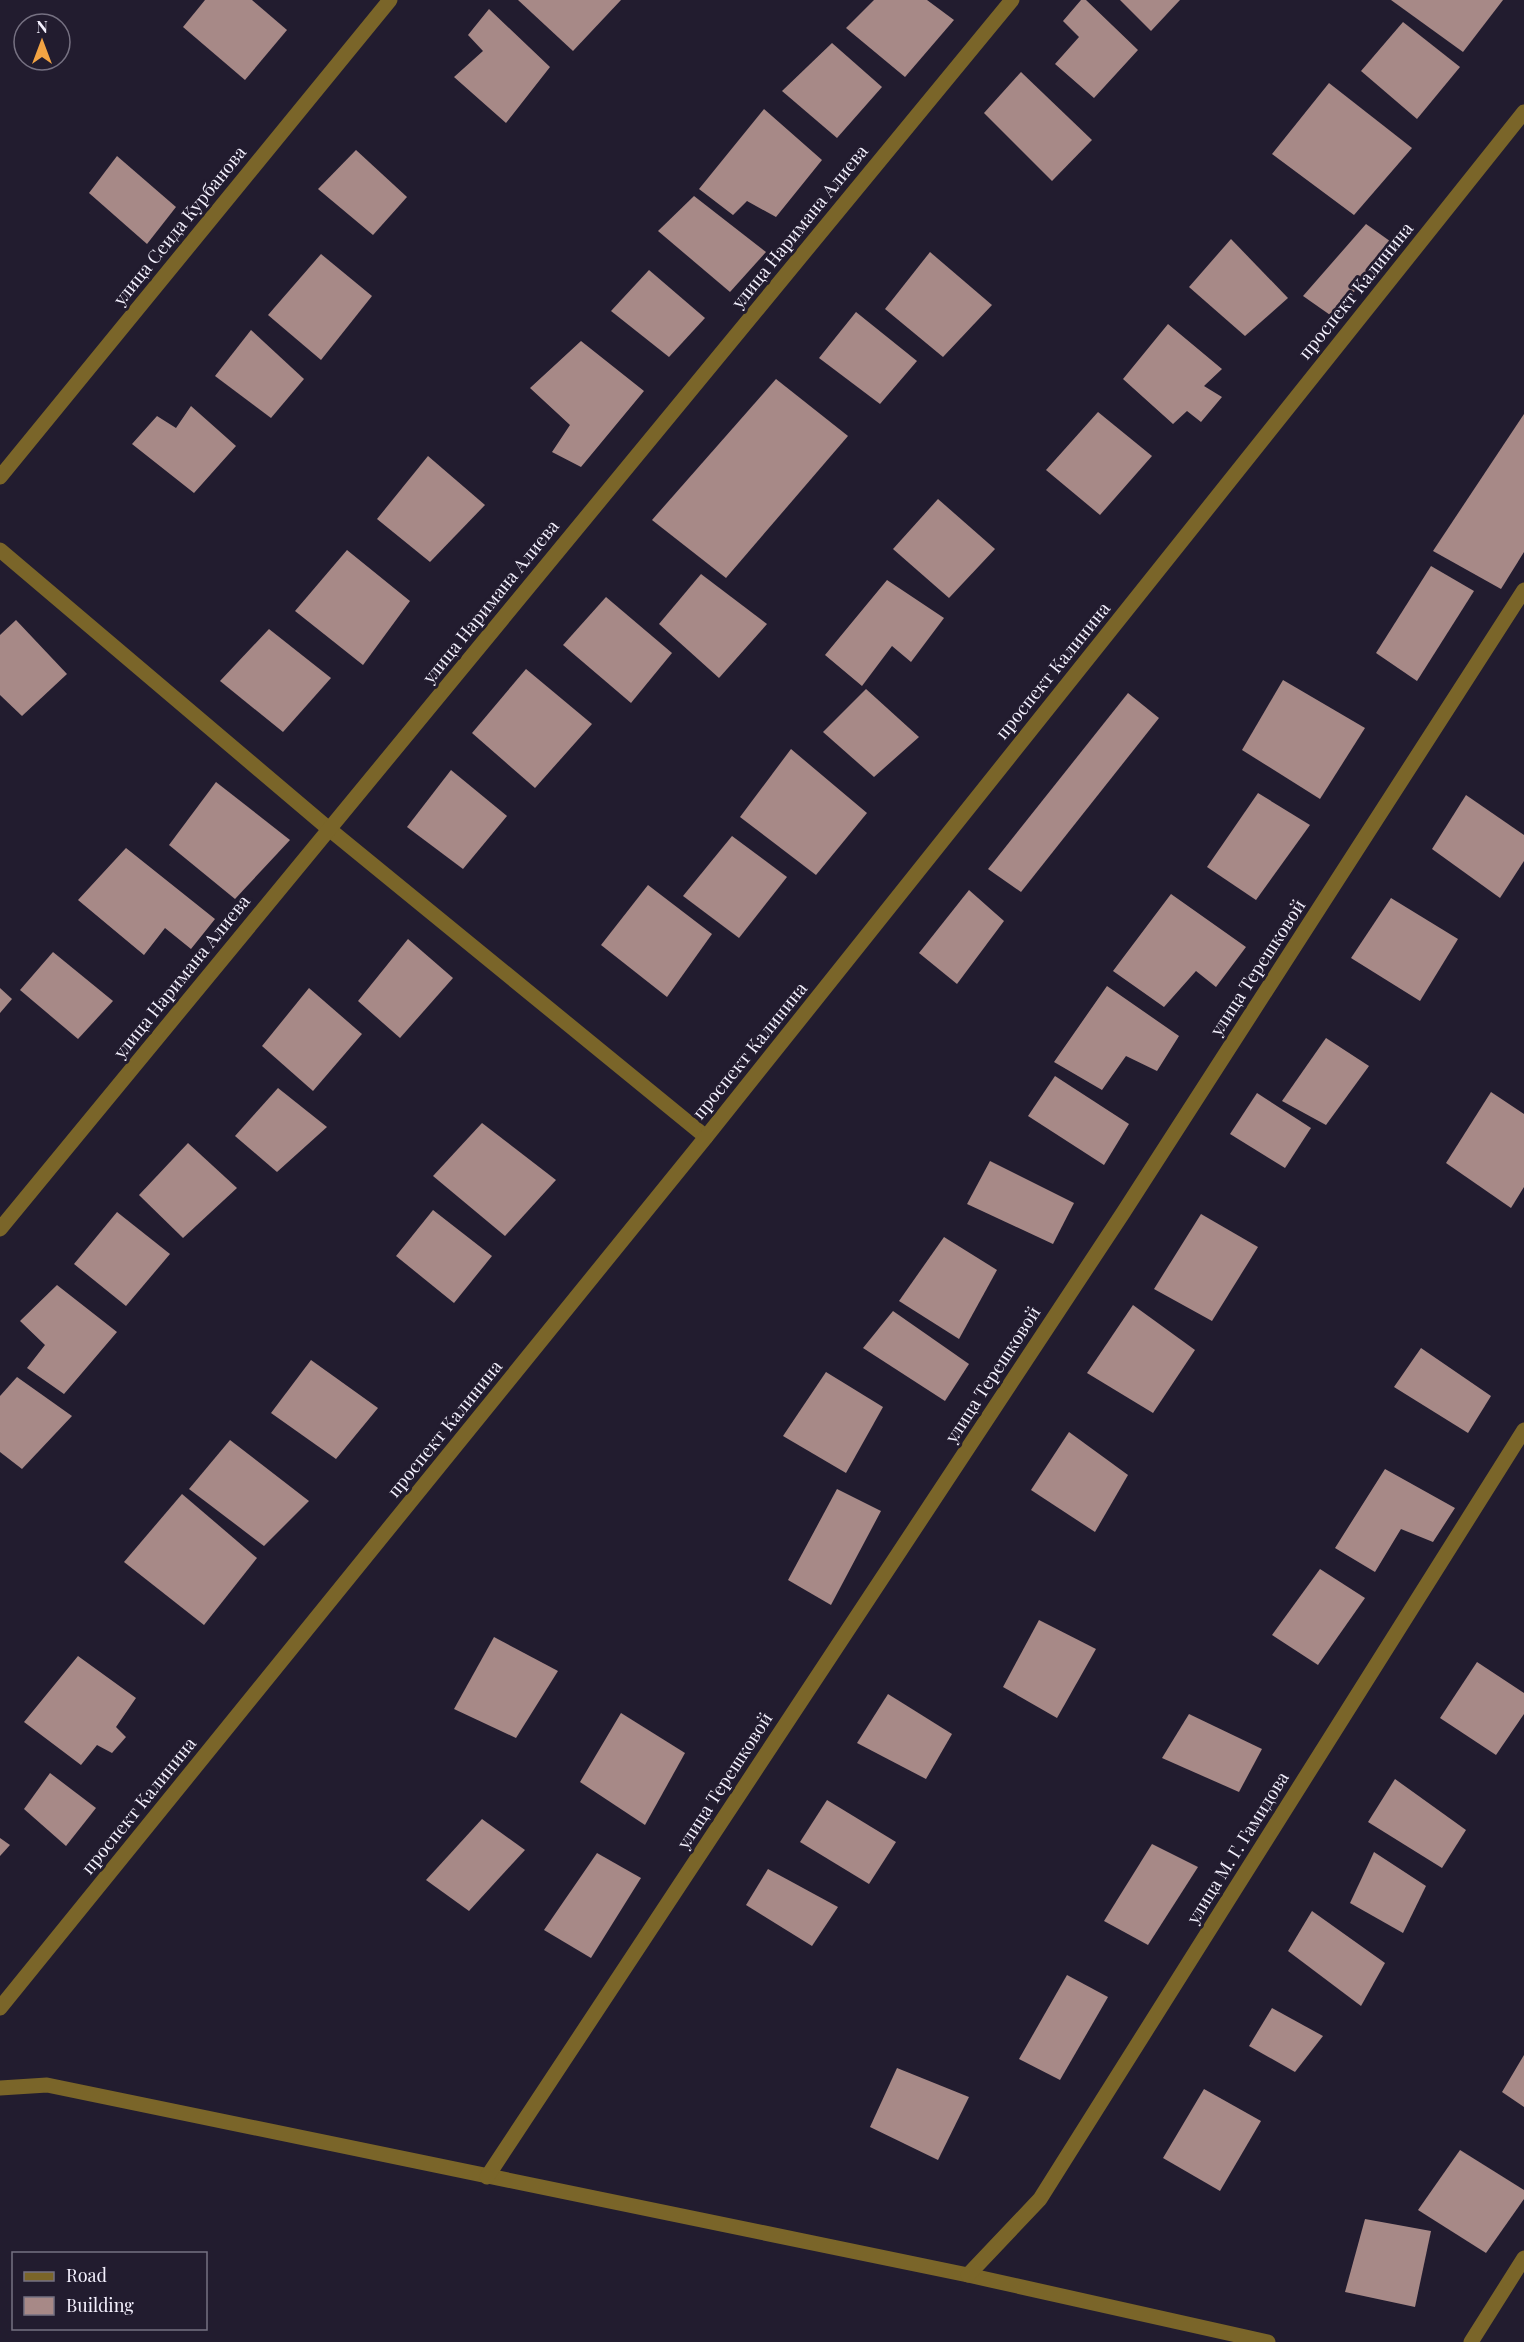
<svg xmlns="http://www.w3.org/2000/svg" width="1524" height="2342" viewBox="0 0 1524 2342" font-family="'Playfair Display',serif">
	<rect width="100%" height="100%" fill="#221c2f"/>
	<!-- building -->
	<g fill="#a78987">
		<polygon points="205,0 252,0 287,30 245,80 183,27"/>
		<polygon points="518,0 621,0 573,51"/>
		<polygon points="874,0 927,0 954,20 905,77 846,28"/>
		<polygon points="1081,0 1086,0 1138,50 1094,98 1055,64 1079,37 1063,21"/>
		<polygon points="1120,0 1180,0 1151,31"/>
		<polygon points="1391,0 1503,0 1463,52"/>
		<polygon points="489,9 550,67 506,123 454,77 483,51 468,35"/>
		<polygon points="1403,22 1460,67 1417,119 1361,71"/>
		<polygon points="832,43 882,87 837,138 782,91"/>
		<polygon points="1021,72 1092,140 1052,181 984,113"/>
		<polygon points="1329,83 1412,148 1354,215 1272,154"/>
		<polygon points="764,109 822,160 776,217 747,201 733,215 699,189"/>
		<polygon points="356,150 407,197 373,235 318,189"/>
		<polygon points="117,156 176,207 147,244 89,193"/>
		<polygon points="694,196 766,252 730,292 658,231"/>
		<polygon points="1366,224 1394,244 1333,317 1303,296"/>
		<polygon points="1231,239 1288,298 1245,336 1189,287"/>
		<polygon points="930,252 992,305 943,357 885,309"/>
		<polygon points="321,254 372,296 321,360 268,315"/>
		<polygon points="649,270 705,318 669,357 611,311"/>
		<polygon points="856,312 917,361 880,404 819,358"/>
		<polygon points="1168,324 1222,369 1204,386 1222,397 1201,422 1187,411 1173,424 1123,379"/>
		<polygon points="251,330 304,379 271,418 215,376"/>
		<polygon points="581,341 644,391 581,467 552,452 570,425 530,388"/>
		<polygon points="776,379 848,436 726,578 652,520"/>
		<polygon points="191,406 236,446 194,493 132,444 157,416 176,428"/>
		<polygon points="1098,412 1152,456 1100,515 1046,470"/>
		<polygon points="1524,414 1524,552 1501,589 1433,551"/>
		<polygon points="428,456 485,505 430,562 377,519"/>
		<polygon points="938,499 995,549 949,598 893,549"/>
		<polygon points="347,550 410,601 363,665 295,611"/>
		<polygon points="1431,566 1474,591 1417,681 1376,653"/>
		<polygon points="701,574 767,624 719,678 659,624"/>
		<polygon points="887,580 944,618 911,662 892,646 862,686 825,655"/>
		<polygon points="606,597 672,653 631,703 563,645"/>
		<polygon points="16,620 67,674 22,716 0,695 0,635"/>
		<polygon points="269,629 331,678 283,732 220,681"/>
		<polygon points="526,669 592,724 535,788 472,733"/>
		<polygon points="1283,680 1365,728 1320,799 1242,750"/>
		<polygon points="866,689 919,737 874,777 823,732"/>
		<polygon points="1128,693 1159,718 1021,892 988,869"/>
		<polygon points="791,749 867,813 816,875 740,817"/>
		<polygon points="451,770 507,816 463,869 407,827"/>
		<polygon points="216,782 290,840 235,899 169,845"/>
		<polygon points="1258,793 1310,825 1256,900 1207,867"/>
		<polygon points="1466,795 1524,835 1524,861 1500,898 1432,849"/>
		<polygon points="732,836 787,877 739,938 683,896"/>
		<polygon points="126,848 215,919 191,949 165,928 144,955 78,900"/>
		<polygon points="648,885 712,934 667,997 601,945"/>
		<polygon points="969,890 1004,921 957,984 919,953"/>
		<polygon points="1171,894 1246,947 1216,987 1196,971 1164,1007 1113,971"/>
		<polygon points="1391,898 1458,939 1420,1001 1351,958"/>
		<polygon points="408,939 453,978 400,1038 358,1001"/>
		<polygon points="53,952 113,1001 78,1039 20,990"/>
		<polygon points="1107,986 1179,1036 1157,1071 1126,1056 1102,1090 1054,1062"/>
		<polygon points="0,988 12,999 0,1013"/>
		<polygon points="309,988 362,1034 313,1091 262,1046"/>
		<polygon points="1326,1038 1369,1066 1326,1125 1282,1101"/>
		<polygon points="1055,1076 1129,1124 1104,1165 1028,1116"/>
		<polygon points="278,1088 327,1127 277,1172 235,1136"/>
		<polygon points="1491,1092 1524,1114 1524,1187 1511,1208 1446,1163"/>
		<polygon points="1257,1093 1311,1128 1285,1168 1230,1134"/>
		<polygon points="482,1123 556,1180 505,1236 433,1176"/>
		<polygon points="188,1143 237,1188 183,1238 139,1195"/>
		<polygon points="990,1161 1074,1203 1053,1244 967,1204"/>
		<polygon points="433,1210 492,1256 454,1303 396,1256"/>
		<polygon points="117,1212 170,1254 126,1306 74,1264"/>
		<polygon points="1201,1214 1258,1247 1212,1321 1154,1289"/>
		<polygon points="944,1237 997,1270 959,1339 899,1301"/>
		<polygon points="57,1285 117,1332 64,1394 27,1368 45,1345 20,1321"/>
		<polygon points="1133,1305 1195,1350 1153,1413 1087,1373"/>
		<polygon points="893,1311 969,1364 945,1401 863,1348"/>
		<polygon points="1421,1348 1491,1396 1468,1433 1394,1387"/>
		<polygon points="311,1360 378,1408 336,1459 271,1413"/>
		<polygon points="826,1372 883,1407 846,1473 783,1436"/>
		<polygon points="17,1377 72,1416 22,1469 0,1452 0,1396"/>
		<polygon points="1069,1432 1128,1475 1095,1532 1031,1490"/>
		<polygon points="230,1440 309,1501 264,1546 189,1489"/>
		<polygon points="1385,1469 1455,1508 1433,1542 1401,1529 1375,1572 1335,1548"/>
		<polygon points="837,1489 881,1511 831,1605 788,1580"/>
		<polygon points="182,1494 257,1558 204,1625 124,1562"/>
		<polygon points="1320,1569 1365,1598 1318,1665 1272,1635"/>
		<polygon points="1039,1620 1096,1649 1057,1718 1003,1687"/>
		<polygon points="494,1637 558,1671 516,1738 454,1709"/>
		<polygon points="78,1656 136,1698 116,1727 126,1737 112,1753 97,1745 81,1765 24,1722"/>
		<polygon points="1477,1662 1524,1693 1524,1714 1496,1755 1440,1718"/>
		<polygon points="888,1694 952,1734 926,1779 857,1743"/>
		<polygon points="621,1713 685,1753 645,1825 580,1782"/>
		<polygon points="1189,1714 1262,1749 1239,1792 1162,1758"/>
		<polygon points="50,1773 96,1808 66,1846 24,1809"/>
		<polygon points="1395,1779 1466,1830 1442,1868 1368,1822"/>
		<polygon points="827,1800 896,1842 869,1884 800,1842"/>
		<polygon points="482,1819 525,1850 469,1911 426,1880"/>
		<polygon points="0,1838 10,1845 0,1856"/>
		<polygon points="1152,1844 1198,1867 1148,1945 1104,1921"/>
		<polygon points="1374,1852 1426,1886 1403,1933 1350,1903"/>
		<polygon points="597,1853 641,1878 591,1958 544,1930"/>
		<polygon points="768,1869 838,1907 812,1946 746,1905"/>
		<polygon points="1312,1911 1385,1963 1361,2006 1288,1951"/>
		<polygon points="1067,1975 1108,1997 1060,2080 1019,2059"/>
		<polygon points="1272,2008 1323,2036 1295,2072 1249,2046"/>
		<polygon points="1524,2055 1524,2107 1502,2092"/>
		<polygon points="897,2068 969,2097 938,2160 870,2127"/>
		<polygon points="1204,2089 1261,2121 1220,2191 1163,2158"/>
		<polygon points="1460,2150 1524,2190 1524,2199 1486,2253 1418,2210"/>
		<polygon points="1365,2219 1431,2231 1415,2307 1345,2292"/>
	</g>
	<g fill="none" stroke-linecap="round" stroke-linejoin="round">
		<!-- minor -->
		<g stroke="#7a6529" stroke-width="15">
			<polyline points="0,477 390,0"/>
			<polyline points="0,550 329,829 706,1137"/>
			<polyline points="0,1229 1012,0"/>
			<polyline points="0,2088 47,2085 968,2275 1268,2342"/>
			<polyline points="487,2177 1123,1213 1524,590"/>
			<polyline points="968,2275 1040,2199 1524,1430"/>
			<polyline points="1471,2342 1524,2258"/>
		</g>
		<!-- tertiary -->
		<polyline stroke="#7a6529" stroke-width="15" points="0,2008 706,1137 1524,112"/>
	</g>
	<g text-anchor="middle" stroke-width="6" stroke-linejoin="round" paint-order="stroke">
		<!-- street labels -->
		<g font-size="18" fill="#f4f1fe" stroke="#221c2f">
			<text transform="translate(180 226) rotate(-51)" y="6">улица Сеида Курбанова</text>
			<text transform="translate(800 227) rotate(-51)" y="6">улица Наримана Алиева</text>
			<text transform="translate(1356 291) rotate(-51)" y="6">проспект Калинина</text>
			<text transform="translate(491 602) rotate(-51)" y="6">улица Наримана Алиева</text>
			<text transform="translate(1053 671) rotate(-51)" y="6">проспект Калинина</text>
			<text transform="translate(1258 968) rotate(-57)" y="6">улица Терешковой</text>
			<text transform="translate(182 977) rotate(-51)" y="6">улица Наримана Алиева</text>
			<text transform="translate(750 1051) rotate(-51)" y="6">проспект Калинина</text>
			<text transform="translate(993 1375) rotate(-57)" y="6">улица Терешковой</text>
			<text transform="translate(445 1429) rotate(-51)" y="6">проспект Калинина</text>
			<text transform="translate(725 1781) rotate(-57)" y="6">улица Терешковой</text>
			<text transform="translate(139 1806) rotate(-51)" y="6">проспект Калинина</text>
			<text transform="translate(1238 1848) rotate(-58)" y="6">улица М. Г. Гамидова</text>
		</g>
	</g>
	<!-- legend -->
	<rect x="12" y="2252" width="195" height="78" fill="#221c2f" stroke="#767182" stroke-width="1.5"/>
	<rect x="24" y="2272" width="30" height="9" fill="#7a6529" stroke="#767182" stroke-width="1.5"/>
	<text x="66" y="2282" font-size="18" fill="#f4f1fe">Road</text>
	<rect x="24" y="2297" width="30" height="18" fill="#a78987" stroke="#767182" stroke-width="1.5"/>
	<text x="66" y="2312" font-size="18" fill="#f4f1fe">Building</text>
	<!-- north arrow -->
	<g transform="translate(42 42)"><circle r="28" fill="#221c2f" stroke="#767182" stroke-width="1.5"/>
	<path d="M0-4.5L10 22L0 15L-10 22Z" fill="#f3a443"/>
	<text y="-9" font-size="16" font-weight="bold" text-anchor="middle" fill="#f4f1fe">N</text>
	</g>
</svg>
